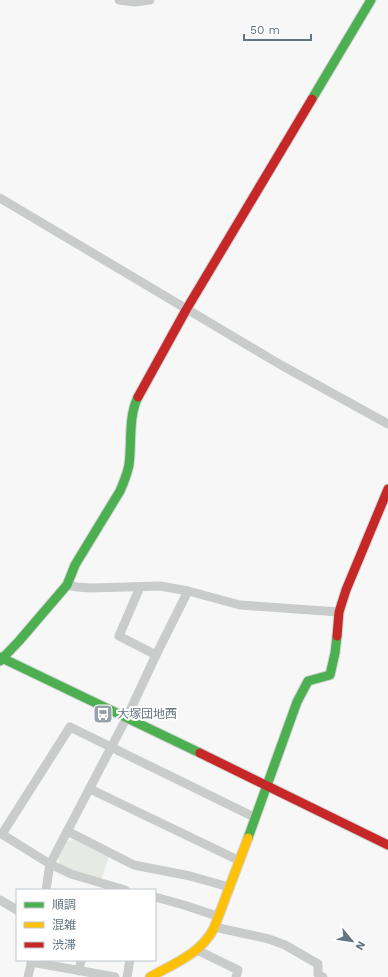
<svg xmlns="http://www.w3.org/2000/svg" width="388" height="977" viewBox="0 0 388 977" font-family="'Work Sans','Noto Sans JP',sans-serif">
	<rect width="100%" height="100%" fill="#f7f7f7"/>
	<!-- green -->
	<polygon fill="#e6e9e4" points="74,840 109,857 101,880 73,870 60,864 58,858 67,841"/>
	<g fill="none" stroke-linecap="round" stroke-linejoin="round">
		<!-- fast casing -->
		<g stroke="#d3d4d5" stroke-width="11">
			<g id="fast">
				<polyline points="312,99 371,0"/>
				<polyline points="0,657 200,753"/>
				<path d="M0,661L19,641L67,585L75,565L120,491C124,482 127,474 129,465C132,443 128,417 138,397"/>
				<polyline points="248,838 297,702 308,681 330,675 335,653 337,636"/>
			</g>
		</g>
		<!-- slow casing -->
		<g stroke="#d3d4d5" stroke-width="11">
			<path id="slow" d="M150,977C173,964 201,954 214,928L248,838"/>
		</g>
		<!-- jam casing -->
		<g stroke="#d3d4d5" stroke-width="11">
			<g id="jam">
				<polyline points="138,397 186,310 312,99"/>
				<polyline points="337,636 339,612 346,590 388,489"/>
				<polyline points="200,753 388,845"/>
			</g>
		</g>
		<!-- street -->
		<g stroke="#cacccc" stroke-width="9">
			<polyline points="119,0 135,2 150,0"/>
			<polyline points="0,198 281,365 388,424"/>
			<polyline points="67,585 77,587 91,588 160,586 188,591 240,605 339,612"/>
			<polyline points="140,587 119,636 156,655"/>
			<polyline points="90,789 240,861"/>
			<polyline points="67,831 134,865 190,876 229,887"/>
			<polyline points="0,833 50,864 71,874 125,890"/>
			<polyline points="2,834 70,727 256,818"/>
			<polyline points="46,890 50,864 127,717 156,655 188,591"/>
			<polyline points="155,897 184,905 217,916"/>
			<polyline points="0,900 17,910"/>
			<polyline points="214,927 269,939 285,945 318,964 318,974 323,977"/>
			<polyline points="197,950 238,970 236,977"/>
			<polyline points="31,962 115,977"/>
			<polyline points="79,971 81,960"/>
			<polyline points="28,977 32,960"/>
			<polyline points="127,977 130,960"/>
		</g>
		<!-- fast -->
		<use href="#fast" stroke="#4caf50" stroke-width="9"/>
		<!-- slow -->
		<use href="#slow" stroke="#ffc107" stroke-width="9"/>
		<!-- jam -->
		<use href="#jam" stroke="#c62828" stroke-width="9"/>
	</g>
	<!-- icons -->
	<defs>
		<g id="bus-square" transform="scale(1)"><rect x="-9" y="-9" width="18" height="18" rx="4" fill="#97a2aa" stroke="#fff"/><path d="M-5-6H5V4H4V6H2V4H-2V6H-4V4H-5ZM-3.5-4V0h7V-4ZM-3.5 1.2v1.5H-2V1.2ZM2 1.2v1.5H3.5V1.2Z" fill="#fff"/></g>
	</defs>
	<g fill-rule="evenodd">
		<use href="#bus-square" x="103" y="714"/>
	</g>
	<g text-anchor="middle" stroke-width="4" stroke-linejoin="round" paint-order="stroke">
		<!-- poi labels -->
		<g font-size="12" fill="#647580" stroke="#fff" text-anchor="start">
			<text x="117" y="718">大塚団地西</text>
		</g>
	</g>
	<!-- legend -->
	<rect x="16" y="889" width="140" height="72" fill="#ffffff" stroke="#c1c8cc"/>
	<rect x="24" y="902" width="20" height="6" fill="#4caf50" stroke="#c1c8cc"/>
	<text x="52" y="909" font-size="12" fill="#647580">順調</text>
	<rect x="24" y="922" width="20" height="6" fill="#ffc107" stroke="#c1c8cc"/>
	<text x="52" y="929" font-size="12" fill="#647580">混雑</text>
	<rect x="24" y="942" width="20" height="6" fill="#c62828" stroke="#c1c8cc"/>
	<text x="52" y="949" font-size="12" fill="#647580">渋滞</text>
	<!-- north arrow -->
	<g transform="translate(352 941) rotate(119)" stroke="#ffffff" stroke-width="3" paint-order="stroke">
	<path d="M0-3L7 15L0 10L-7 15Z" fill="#647580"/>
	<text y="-6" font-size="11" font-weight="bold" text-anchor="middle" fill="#647580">N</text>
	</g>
	<!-- scale -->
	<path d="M244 34v6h67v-6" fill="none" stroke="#647580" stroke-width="2"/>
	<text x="250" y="34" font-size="12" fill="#647580" stroke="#ffffff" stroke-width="3" paint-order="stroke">50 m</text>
</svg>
